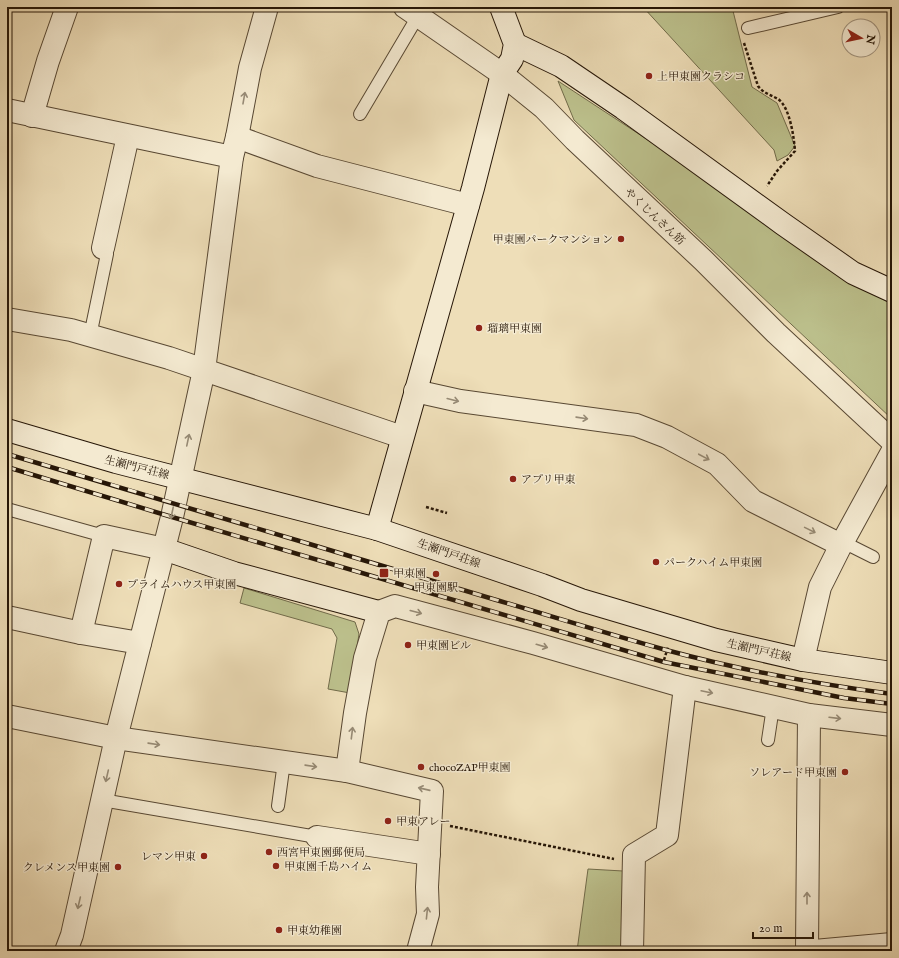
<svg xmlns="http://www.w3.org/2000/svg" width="899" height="958" viewBox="0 0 899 958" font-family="'IM FELL English','Noto Serif JP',serif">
	<rect width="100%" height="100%" fill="#eedeb8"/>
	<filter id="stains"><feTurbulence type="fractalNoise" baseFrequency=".005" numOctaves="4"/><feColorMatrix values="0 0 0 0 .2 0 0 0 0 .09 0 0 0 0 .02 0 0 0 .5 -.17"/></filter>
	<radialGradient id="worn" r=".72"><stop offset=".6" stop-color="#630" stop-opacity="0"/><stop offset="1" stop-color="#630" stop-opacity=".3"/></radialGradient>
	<!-- green -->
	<g fill="#bcc08c" stroke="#716b4a">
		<polygon points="643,7 732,7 752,87 777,103 795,146 788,155 777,161 774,150"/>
		<polygon points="558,81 892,300 892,419 574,120"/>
		<polygon points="244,588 355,622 359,634 350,693 328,689 337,638 332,629 240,603"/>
		<polygon points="588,869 623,871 622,951 577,951"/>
	</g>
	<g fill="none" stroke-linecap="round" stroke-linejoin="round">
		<!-- lane casing -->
		<g stroke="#584833" stroke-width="14">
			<g id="lane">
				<polyline points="748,28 838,7"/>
				<polyline points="360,114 418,16"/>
				<polyline points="90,336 107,254 103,248"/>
				<polyline points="7,509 104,536"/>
				<polyline points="843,542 873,557"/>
				<polyline points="768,740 773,707"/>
				<polyline points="102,800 317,837"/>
				<polyline points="278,806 284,762"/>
			</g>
		</g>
		<!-- street casing -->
		<g stroke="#584833" stroke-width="24">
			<g id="street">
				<polyline points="405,7 502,74 544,108 575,140 703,260 776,333 892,441"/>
				<polyline points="7,110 232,157"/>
				<polyline points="32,116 48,61 67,7"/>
				<polyline points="237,137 317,166 468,205"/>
				<polyline points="103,248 128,136"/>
				<polyline points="7,319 71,330 169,358 402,437"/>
				<polyline points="415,391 460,401 636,425 667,437 717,464 753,501 841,545"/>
				<polyline points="7,617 81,633 140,643"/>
				<polyline points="81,633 104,536 164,549"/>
				<polyline points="803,660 820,587 841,545 892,452"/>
				<polyline points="7,716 116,738 347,771 432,791 427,887 428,914 418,951"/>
				<polyline points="347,771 355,713 365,658 379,612 395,606 533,643 685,687 809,715 892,725"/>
				<polyline points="317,837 429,854"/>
				<polyline points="66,951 72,935 116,738 172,517 204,370 232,157 237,137 250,68 267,7"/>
				<polyline points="632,951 634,855 667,835 685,687"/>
				<polyline points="807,951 809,715"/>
				<polyline points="814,951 892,944"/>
			</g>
		</g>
		<!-- secondary casing -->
		<g stroke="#261607" stroke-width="24">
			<g id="secondary">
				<polyline points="515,44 561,66 623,108 783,224 853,273 892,291"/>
				<polyline points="7,430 116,462 377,529 542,585 581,600 716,640 803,660 892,673"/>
				<polyline points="377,529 473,188 502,74 512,59 515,44 501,7"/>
				<polyline points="164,549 234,573 379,612"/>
			</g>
		</g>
		<!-- path -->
		<g stroke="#261607" stroke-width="2.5" stroke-dasharray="3 2" stroke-linecap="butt">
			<path d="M744,43L758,86C763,93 771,95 778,99C790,107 794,138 795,151L777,171L767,186"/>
			<polyline points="426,507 447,513"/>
			<polyline points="664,660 668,647"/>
			<polyline points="450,826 614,859"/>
		</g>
		<!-- lane -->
		<use href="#lane" stroke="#f4ead1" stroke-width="12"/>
		<!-- street -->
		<use href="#street" stroke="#f4ead1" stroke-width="22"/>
		<!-- secondary -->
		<use href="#secondary" stroke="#f4ead1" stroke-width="22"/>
		<!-- rail casing -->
		<g stroke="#261607" stroke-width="4.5">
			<g id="rail">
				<path d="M7,454C169,501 331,551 493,599C551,616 608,634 666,650C740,670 816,684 892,694"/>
				<polyline points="7,467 172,517 664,662 844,698 892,704"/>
			</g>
		</g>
		<!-- rail -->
		<use href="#rail" stroke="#f4ead1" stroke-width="3" stroke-dasharray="9" stroke-linecap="butt"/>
	</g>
	<!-- one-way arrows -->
	<defs><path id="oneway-shaft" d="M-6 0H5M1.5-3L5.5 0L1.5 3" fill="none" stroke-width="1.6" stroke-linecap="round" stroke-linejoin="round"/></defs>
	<g stroke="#978b76">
		<use href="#oneway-shaft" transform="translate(244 98) rotate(-80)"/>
		<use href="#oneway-shaft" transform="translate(453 400) rotate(14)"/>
		<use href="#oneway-shaft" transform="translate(582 418) rotate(8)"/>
		<use href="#oneway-shaft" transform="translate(188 440) rotate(-78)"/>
		<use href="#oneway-shaft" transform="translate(704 457) rotate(28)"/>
		<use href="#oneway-shaft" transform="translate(172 513) rotate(102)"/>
		<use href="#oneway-shaft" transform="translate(810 530) rotate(26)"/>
		<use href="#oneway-shaft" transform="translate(416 612) rotate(15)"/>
		<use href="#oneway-shaft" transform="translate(542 646) rotate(16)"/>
		<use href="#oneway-shaft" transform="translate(707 692) rotate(12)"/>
		<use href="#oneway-shaft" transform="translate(835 718) rotate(7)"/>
		<use href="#oneway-shaft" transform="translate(352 733) rotate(-83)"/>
		<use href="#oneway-shaft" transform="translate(154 744) rotate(8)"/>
		<use href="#oneway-shaft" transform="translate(311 766) rotate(8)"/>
		<use href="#oneway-shaft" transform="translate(107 776) rotate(103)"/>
		<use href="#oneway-shaft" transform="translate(424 789) rotate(-167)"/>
		<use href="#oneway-shaft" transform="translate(807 898) rotate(-90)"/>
		<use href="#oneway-shaft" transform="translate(79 903) rotate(103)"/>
		<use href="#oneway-shaft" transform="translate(427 913) rotate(-84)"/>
	</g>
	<!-- markers -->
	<g fill="#8f2418" stroke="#f4ead1" stroke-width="1.5">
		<circle cx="649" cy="76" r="4"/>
		<circle cx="621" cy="239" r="4"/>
		<circle cx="479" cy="328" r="4"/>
		<circle cx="513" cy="479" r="4"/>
		<circle cx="656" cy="562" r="4"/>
		<rect x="379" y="568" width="10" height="10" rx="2"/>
		<circle cx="436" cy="574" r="4"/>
		<circle cx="119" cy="584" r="4"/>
		<circle cx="408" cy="645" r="4"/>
		<circle cx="421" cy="767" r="4"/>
		<circle cx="845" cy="772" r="4"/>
		<circle cx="388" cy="821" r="4"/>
		<circle cx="269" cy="852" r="4"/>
		<circle cx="204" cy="856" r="4"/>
		<circle cx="276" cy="866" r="4"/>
		<circle cx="118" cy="867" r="4"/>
		<circle cx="279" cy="930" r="4"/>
	</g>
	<g text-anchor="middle" stroke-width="3" stroke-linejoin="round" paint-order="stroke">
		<!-- poi labels -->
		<g font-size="11" fill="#261607" stroke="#f4ead1" text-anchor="start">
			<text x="657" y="80">上甲東園クラシコ</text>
			<text x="613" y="243" text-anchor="end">甲東園パークマンション</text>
			<text x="487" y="332">瑠璃甲東園</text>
			<text x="521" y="483">アプリ甲東</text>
			<text x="664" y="566">パークハイム甲東園</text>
			<text x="393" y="577">甲東園</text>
			<text x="127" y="588">プライムハウス甲東園</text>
			<text x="436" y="591" text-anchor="middle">甲東園駅</text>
			<text x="416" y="649">甲東園ビル</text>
			<text x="429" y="771">chocoZAP甲東園</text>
			<text x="837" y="776" text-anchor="end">ソレアード甲東園</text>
			<text x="396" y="825">甲東アレー</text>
			<text x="277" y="856">西宮甲東園郵便局</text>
			<text x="196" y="860" text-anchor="end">レマン甲東</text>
			<text x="284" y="870">甲東園千島ハイム</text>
			<text x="110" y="871" text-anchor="end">クレメンス甲東園</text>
			<text x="287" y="934">甲東幼稚園</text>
		</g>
		<!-- street labels -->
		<g font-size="11" fill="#261607" stroke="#f4ead1">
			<text transform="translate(655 216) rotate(43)" y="4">やくじんさん筋</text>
			<text transform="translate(137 467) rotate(14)" y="4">生瀬門戸荘線</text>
			<text transform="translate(449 553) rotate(19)" y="4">生瀬門戸荘線</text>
			<text transform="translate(759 650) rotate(13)" y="4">生瀬門戸荘線</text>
		</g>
	</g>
	<!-- margin -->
	<rect width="899" height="958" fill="none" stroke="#eedeb8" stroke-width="24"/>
	<rect x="8" y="8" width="883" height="942" fill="none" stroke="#261607" stroke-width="2"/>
	<rect x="12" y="12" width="875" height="934" fill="none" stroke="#261607"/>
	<!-- north arrow -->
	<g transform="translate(861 38) rotate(99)"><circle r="19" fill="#f4ead1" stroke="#a29580"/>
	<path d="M0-3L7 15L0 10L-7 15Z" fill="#8f2418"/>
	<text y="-6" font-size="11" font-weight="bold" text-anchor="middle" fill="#261607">N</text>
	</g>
	<!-- scale -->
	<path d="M753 932v6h60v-6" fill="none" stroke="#261607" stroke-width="2"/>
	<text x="759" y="932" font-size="12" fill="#261607" stroke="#f4ead1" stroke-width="3" paint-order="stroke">20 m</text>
	<rect width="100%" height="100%" filter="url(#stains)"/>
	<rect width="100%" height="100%" fill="url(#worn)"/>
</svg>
